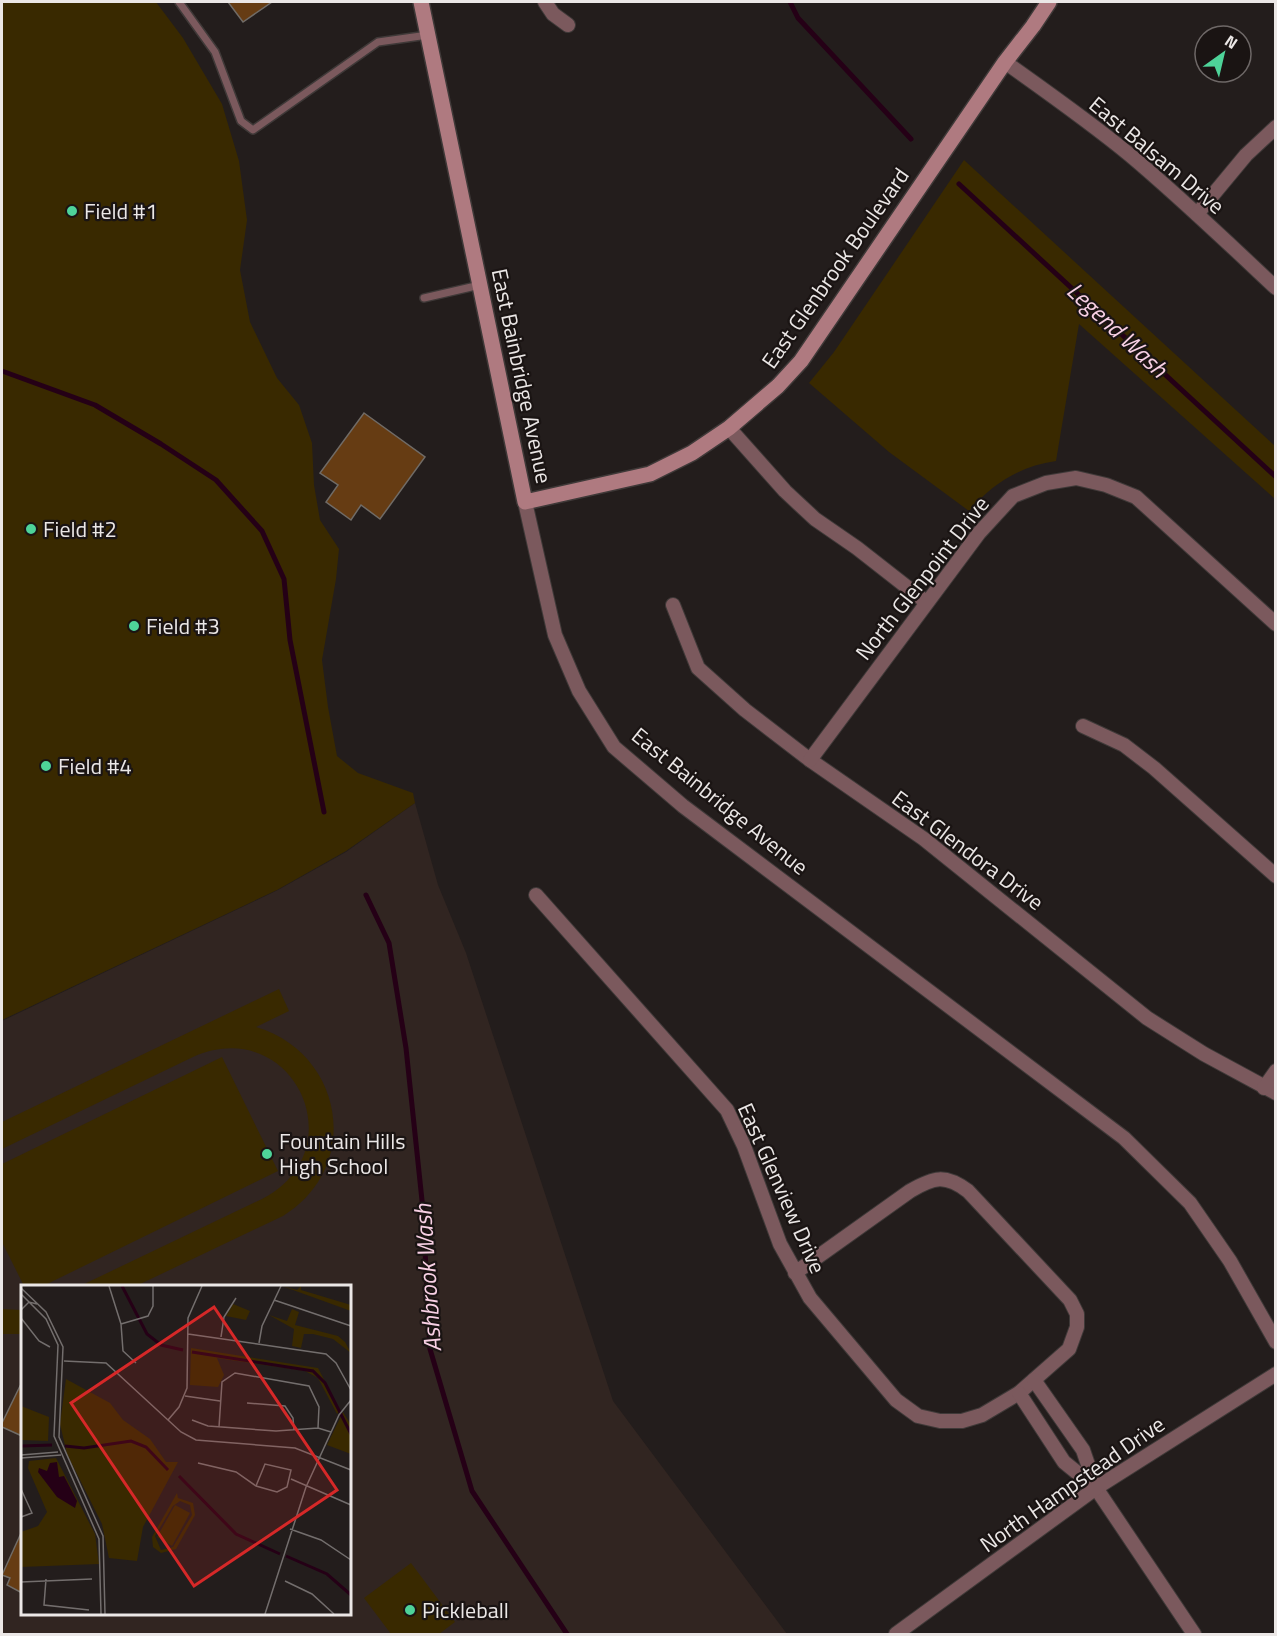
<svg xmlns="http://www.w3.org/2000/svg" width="1277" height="1636" viewBox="0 0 1277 1636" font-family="'Titillium Web',sans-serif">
	<rect width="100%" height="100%" fill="#231d1c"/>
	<!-- built -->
	<path fill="#312521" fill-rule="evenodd" d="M415,803L438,885L466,953L613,1401L787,1634H2V1021L278,890L346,852ZM22,1286H350V1614H22Z"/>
	<!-- green -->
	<g fill="#392900">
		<polygon points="2,2 156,2 183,38 222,104 239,161 247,220 240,270 250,322 277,378 299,405 312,443 314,485 320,520 339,549 336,579 322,660 328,707 337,756 358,773 413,793 415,803 346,851 277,890 2,1020"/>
		<path d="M964,160L1275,446V499L1079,324L1056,461C1020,466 992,484 969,511L889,452L809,383L834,352Z"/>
		<path d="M279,989L289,1011L256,1027C344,1053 363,1167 283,1216L136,1286H80L262,1199C358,1149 292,1013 193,1057L2,1149V1122Z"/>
		<polygon points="222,1057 278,1171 43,1286 24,1286 2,1242 2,1164"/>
		<polygon points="2,1309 22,1310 22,1334 2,1334"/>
		<polygon points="411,1563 455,1622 439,1634 391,1634 364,1598"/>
	</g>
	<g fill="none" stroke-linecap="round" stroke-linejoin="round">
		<!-- stream -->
		<g stroke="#250016" stroke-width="5">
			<polyline points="790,2 798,18 911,139"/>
			<polyline points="959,184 1276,477"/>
			<polyline points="2,371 95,405 161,444 216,480 262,531 284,579 290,640 324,812"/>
			<polyline points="366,895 389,943 406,1048 423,1210 430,1349 472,1491 567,1634"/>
		</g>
	</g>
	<!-- building -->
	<g fill="#663c13" stroke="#706b66" stroke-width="1.5">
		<polygon points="228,2 272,2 243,22"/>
		<polygon points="364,413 425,457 380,519 361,505 351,520 326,502 338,485 320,473"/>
		<polygon points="22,1382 22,1436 2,1427 2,1423"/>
		<polygon points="22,1531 22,1593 7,1585 10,1578 2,1575"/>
	</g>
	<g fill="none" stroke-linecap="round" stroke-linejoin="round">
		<!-- lane casing -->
		<g stroke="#3f3938" stroke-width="10">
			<g id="lane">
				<polyline points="179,2 215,52 241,121 253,130 378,42 428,35"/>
				<polyline points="424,298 480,285"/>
			</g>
		</g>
		<!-- street casing -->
		<g stroke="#3f3938" stroke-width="16">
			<g id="street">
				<polyline points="545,2 553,14 568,25"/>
				<path d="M1005,62C1047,92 1090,122 1130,155C1180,197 1228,243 1276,288"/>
				<polyline points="1197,214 1246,155 1276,127"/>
				<polyline points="729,428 785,491 815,519 857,548 926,602"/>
				<polyline points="525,502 555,635 579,691 614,747 683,806 1124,1138 1190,1203 1230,1261 1276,1342"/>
				<polyline points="673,605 698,668 745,710 810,760 924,839 1147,1018 1204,1054 1276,1093"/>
				<polyline points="1083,726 1124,745 1154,768 1276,876"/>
				<polyline points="810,760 979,533 1013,496 1046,483 1076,478 1106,485 1136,497 1276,624"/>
				<path d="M536,895L727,1110L744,1146L780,1244L810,1298L896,1400L918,1416L940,1421H962L982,1415L1019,1393L1069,1349L1077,1327V1314L1070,1300L968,1191C945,1174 934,1177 910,1191L795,1273"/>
				<polyline points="1264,1088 1276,1071"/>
				<polyline points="1034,1380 1083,1450 1096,1488 1194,1634"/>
				<polyline points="1019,1393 1064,1462 1096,1488"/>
				<polyline points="896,1634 1096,1488 1276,1374"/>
			</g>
		</g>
		<!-- secondary casing -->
		<g stroke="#3f3938" stroke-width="18">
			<polyline id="secondary" points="421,2 525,502 650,474 692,453 729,428 778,386 801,361 1005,62 1033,26 1049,2"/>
		</g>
		<!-- lane -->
		<use href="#lane" stroke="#7b595d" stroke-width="7"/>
		<!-- street -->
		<use href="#street" stroke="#7b595d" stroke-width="14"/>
		<!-- secondary -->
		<use href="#secondary" stroke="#af7a80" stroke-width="15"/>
	</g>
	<!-- markers -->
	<g fill="#4ed399" stroke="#1a1413" stroke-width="2">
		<circle cx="72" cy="211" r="6"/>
		<circle cx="31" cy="529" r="6"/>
		<circle cx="134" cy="626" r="6"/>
		<circle cx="46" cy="766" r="6"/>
		<circle cx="267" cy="1154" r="6"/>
		<circle cx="410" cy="1610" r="6"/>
	</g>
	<g text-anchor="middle" stroke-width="4.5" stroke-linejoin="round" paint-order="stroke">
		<!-- street labels -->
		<g font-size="22" fill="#ebe7e6" stroke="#1a1413">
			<text transform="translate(1157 155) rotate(40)" y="8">East Balsam Drive</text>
			<text transform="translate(835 268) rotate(-55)" y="8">East Glenbrook Boulevard</text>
			<text transform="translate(522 376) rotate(78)" y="8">East Bainbridge Avenue</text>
			<text transform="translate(922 578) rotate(-52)" y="8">North Glenpoint Drive</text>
			<text transform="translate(720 801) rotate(39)" y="8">East Bainbridge Avenue</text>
			<text transform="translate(968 850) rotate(37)" y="8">East Glendora Drive</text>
			<text transform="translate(782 1188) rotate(66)" y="8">East Glenview Drive</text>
			<text transform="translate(1072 1484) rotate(-35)" y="8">North Hampstead Drive</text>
		</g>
		<!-- poi labels -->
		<g font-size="22" fill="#ebe7e6" stroke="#1a1413" text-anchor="start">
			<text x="84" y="219">Field #1</text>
			<text x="43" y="537">Field #2</text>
			<text x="146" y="634">Field #3</text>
			<text x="58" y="774">Field #4</text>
			<text x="279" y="1149">Fountain Hills<tspan x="279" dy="25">High School</tspan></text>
			<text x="422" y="1618">Pickleball</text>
		</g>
		<!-- water labels -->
		<g font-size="24" font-style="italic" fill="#f8d0e4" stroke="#1a1413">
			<text transform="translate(1117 330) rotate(43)" y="8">Legend Wash</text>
			<text transform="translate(428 1278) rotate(-94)" y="8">Ashbrook Wash</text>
		</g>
	</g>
	<!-- overview -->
	<g transform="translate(21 1285)">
		<rect width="330" height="330" fill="#231d1c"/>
		<path d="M261,1L276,5L280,1V5L330,20V26ZM212,19L229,26L225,35L205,31ZM271,24L278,27L274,40L317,51L324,57L330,68L312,54L292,49H283L280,63L271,61L273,44L248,30L266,36ZM170,63L297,83L319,125L316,129L297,93L284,86L196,73L203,90L197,102L169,100ZM45,94L89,118L102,135L129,154L145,177H157L122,242L116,276L88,273L81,239L46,169L39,139ZM0,121L28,132L27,156L0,155ZM322,127L330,140V169L306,160ZM35,173L74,249L78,279L0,282V247L17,241L26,227L7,183L8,176ZM156,208L157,213L172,218L174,230L155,264L140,268L132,262L131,252ZM159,216L169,220L171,230L152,262L140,265L134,251L152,221ZM154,220L169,228L151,261L136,252Z" fill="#392900" fill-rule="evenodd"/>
		<path d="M36,177L38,192L43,191L56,216L54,223L36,212L17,187L18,183L26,186L29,178Z" fill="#250016"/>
		<path fill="none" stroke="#250016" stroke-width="3" d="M101,1L126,49L140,60L162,65M171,67L292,86L304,98L330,149M0,161L31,160M44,161L63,163L110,156L125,162L147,185M158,191L215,249L259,269M265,271L306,289L330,310"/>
		<path fill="none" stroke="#736e6d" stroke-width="1.5" d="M88,1L100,39L102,66L115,78M0,3L25,27L42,62L38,152L82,251L84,329M0,9L25,34L37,60L33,151L78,254L80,329M253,15L330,41M0,25L8,17L16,19M0,33L18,56L29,62M100,39L127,31L132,21V1M167,49L305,69L315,78L330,105M200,52L203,32L215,13M238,58L241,41L260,1M43,76L85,78L160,147L175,155L274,163L330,185M164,111L199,116M226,118L264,121L272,133L273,145M147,135L158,122L166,103L167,33L181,1M171,135L187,141L255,146L297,143L310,147M198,142L201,97L214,88L288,101L298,122L297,143M0,170L37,167M0,173L40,170M177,178L215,187L235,201L256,207L266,202L270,185L244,179L235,201M270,194L330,220M0,204L11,228L0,232M269,244L300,255L330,275M25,294L23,320L68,325M264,296L291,309L313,329M0,297L71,294M244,329L285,202L318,130L330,115"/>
		<path fill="#d62828" fill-opacity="0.15" stroke="#d62828" stroke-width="3" d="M193,22L316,205L173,301L50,118Z"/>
		<rect width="330" height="330" fill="none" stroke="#ebe7e6" stroke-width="3"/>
	</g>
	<!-- border -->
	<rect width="1277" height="1636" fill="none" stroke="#ebe7e6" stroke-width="6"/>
	<!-- north arrow -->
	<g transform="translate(1223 54) rotate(34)"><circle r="28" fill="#1a1413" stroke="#6e6867" stroke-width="1.5"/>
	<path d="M0-4.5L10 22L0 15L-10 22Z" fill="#4ed399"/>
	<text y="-9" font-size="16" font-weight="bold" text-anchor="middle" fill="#ebe7e6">N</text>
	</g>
</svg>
